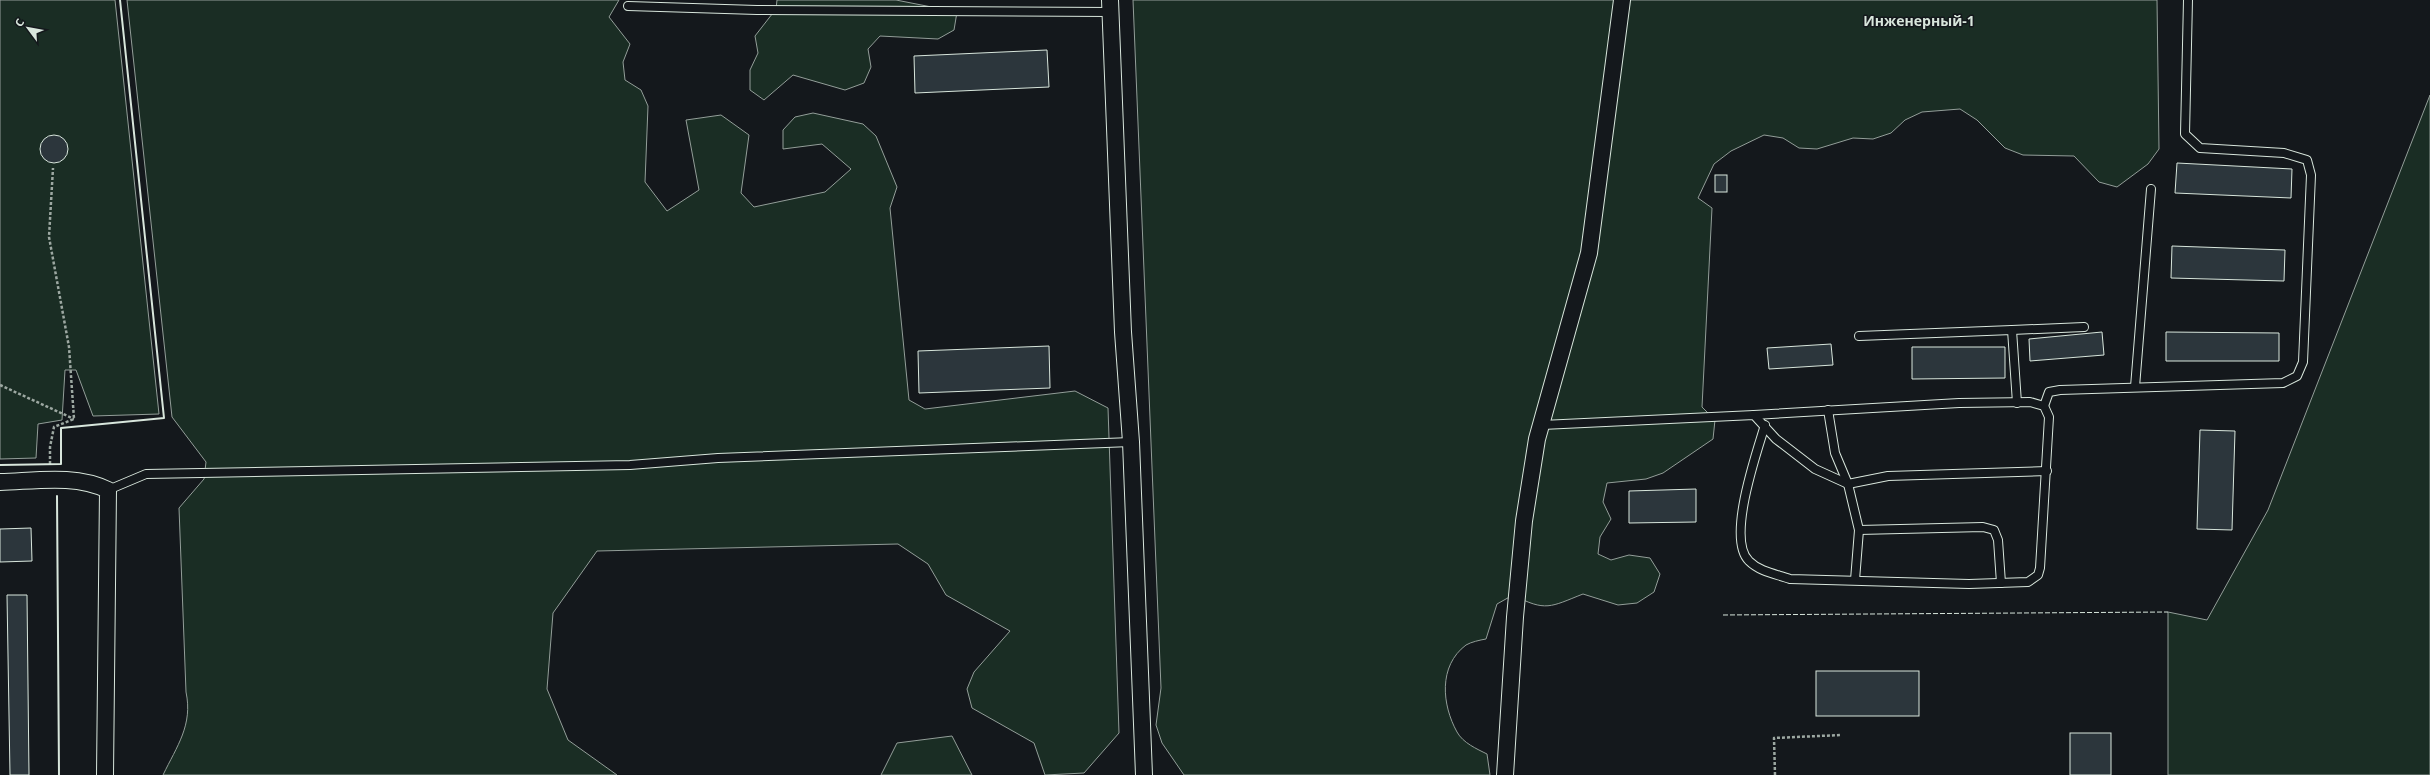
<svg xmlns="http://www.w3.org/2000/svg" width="2430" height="775" viewBox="0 0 2430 775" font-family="'Open Sans',sans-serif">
	<rect width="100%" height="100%" fill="#14181c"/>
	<!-- green -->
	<g fill="#1a2d24" stroke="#939e99">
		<polygon points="0,0 115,0 159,414 93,416 76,370 65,370 62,420 38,424 36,458 0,459"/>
		<path d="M127,0H619L609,17L630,44L623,62L625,80L641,90L648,106L645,182L667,211L699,190L686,120L721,115L749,135L741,193L754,207L825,192L851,169L822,144L783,149V130L795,117L813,113L863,124L876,136L897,187L890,208L909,400L925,409L1075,391L1108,408L1119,733L1084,773L1045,775L1034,743L972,708L967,689L974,672L1010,631L946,595L928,564L898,544L597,551L553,613L547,689L568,740L617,775H163C177,746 193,725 186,692L179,508L204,479L206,462L172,417Z"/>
		<polygon points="777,0 896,0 957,12 954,30 938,39 880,36 868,49 871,67 864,83 845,90 793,75 764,100 750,90 750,70 758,53 755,36 776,9"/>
		<path d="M1133,0H2157L2159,149L2148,164L2117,187L2099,182L2074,156L2023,155L2005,148L1977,120L1960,109L1922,112L1905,120L1891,133L1873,139L1853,138L1817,149L1799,148L1783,138L1764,135L1731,151L1714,164L1698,198L1712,208L1702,407L1715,420L1713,439L1663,473L1646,479L1607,483L1603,502L1611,519L1600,537L1598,554L1611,560L1629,555L1650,558L1660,574L1654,592L1637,603L1618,605L1583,594C1550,607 1546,612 1513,595L1497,604L1486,639C1480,640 1471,642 1466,645C1438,666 1442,705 1457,732C1463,743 1477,749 1487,754L1490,775H1184L1162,743L1156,725L1161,688Z"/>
		<polygon points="2430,95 2430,775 2168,775 2168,612 2207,620 2268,510"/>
		<polygon points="952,736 972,775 881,775 897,743"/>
	</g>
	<!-- building -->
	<g fill="#2c363c" stroke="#d8e6dc">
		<polygon points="1047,50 1049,87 915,93 914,56"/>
		<circle cx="54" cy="149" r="14"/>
		<polygon points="2177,163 2292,169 2291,198 2175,193"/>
		<rect x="1715" y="175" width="12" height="17"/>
		<polygon points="2172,246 2285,250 2284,281 2171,278"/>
		<polygon points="2102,332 2104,355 2030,361 2029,339"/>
		<polygon points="2166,332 2279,333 2279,361 2166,361"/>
		<polygon points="1831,344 1833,365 1769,369 1767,348"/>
		<polygon points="1049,346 1050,388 919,393 918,351"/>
		<polygon points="1912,347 2005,347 2005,378 1912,379"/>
		<polygon points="2200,430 2235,431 2232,530 2197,529"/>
		<polygon points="1696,489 1696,522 1629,523 1629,491"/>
		<polygon points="31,528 32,561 0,562 0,529"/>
		<polygon points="7,595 27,595 29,775 10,775"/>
		<rect x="1816" y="671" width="103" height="45"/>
		<rect x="2070" y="733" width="41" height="42"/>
	</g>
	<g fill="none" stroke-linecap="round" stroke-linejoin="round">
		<!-- service casing -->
		<g stroke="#d8e6dc" stroke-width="10">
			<g id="service">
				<polyline points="628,6 757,10 1110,12"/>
				<polyline points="2012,330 2084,327"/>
				<polyline points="1859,336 2012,330 2017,403"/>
				<polyline points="2135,387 2151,189"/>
				<polyline points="2044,406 2049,392 2060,390 2283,383 2297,376 2303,362 2311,175 2307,160 2284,153 2200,148 2185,134 2188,0"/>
				<polyline points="1828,410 1835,453 1848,484 1859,530 1855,580"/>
				<path d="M1754,415L1959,403L2030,402L2044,406L2049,417L2040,568L2038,575L2028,582L1969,584L1790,579C1776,574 1760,572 1749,561C1726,539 1757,452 1765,425"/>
				<polyline points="1542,425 1754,415 1776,439 1815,469 1848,484 1888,476 2047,471"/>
				<polyline points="108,490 146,474 630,465 718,458 1131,442"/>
				<polyline points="1859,530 1983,527 1994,530 1998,540 2001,583"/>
			</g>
		</g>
		<!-- minor casing -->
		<g stroke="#d8e6dc" stroke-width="18">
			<g id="minor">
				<polyline points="1110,0 1123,332 1131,442 1144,775"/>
				<path d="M0,482C36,481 75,474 108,490L105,775"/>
				<polyline points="1505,775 1515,617 1524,521 1537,439 1589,253 1622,0"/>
			</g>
		</g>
		<!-- path -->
		<g stroke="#9da8a2" stroke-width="2.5" stroke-dasharray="3 2" stroke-linecap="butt">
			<polyline points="0,385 74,419"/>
			<polyline points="50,464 50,447 54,427 74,419 69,347 49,237 53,168"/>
			<polyline points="1775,775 1774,738 1841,735"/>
		</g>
		<!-- service -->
		<use href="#service" stroke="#14181c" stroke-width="8"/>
		<!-- minor -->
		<use href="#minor" stroke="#14181c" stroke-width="16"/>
		<!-- fence -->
		<polyline stroke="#d8e6dc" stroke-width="1" stroke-dasharray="5 2" stroke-linecap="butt" points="1723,615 2168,612"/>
		<!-- wall -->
		<g stroke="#d8e6dc" stroke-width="2">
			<polyline points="0,465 61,464 61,428 164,418 120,0"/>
			<polyline points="57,496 59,775"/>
		</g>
	</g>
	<g text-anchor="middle" stroke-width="3" stroke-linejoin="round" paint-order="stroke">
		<!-- quarter labels -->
		<g font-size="14" font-weight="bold" fill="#d8e6dc" stroke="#14181c">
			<text x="1919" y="26">Инженерный-1</text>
		</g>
	</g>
	<!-- north arrow -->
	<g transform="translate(28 28) rotate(302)" stroke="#14181c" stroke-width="3" paint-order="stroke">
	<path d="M0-3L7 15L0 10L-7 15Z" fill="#d8e6dc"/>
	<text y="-6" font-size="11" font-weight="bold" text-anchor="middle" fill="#d8e6dc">С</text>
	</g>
</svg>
